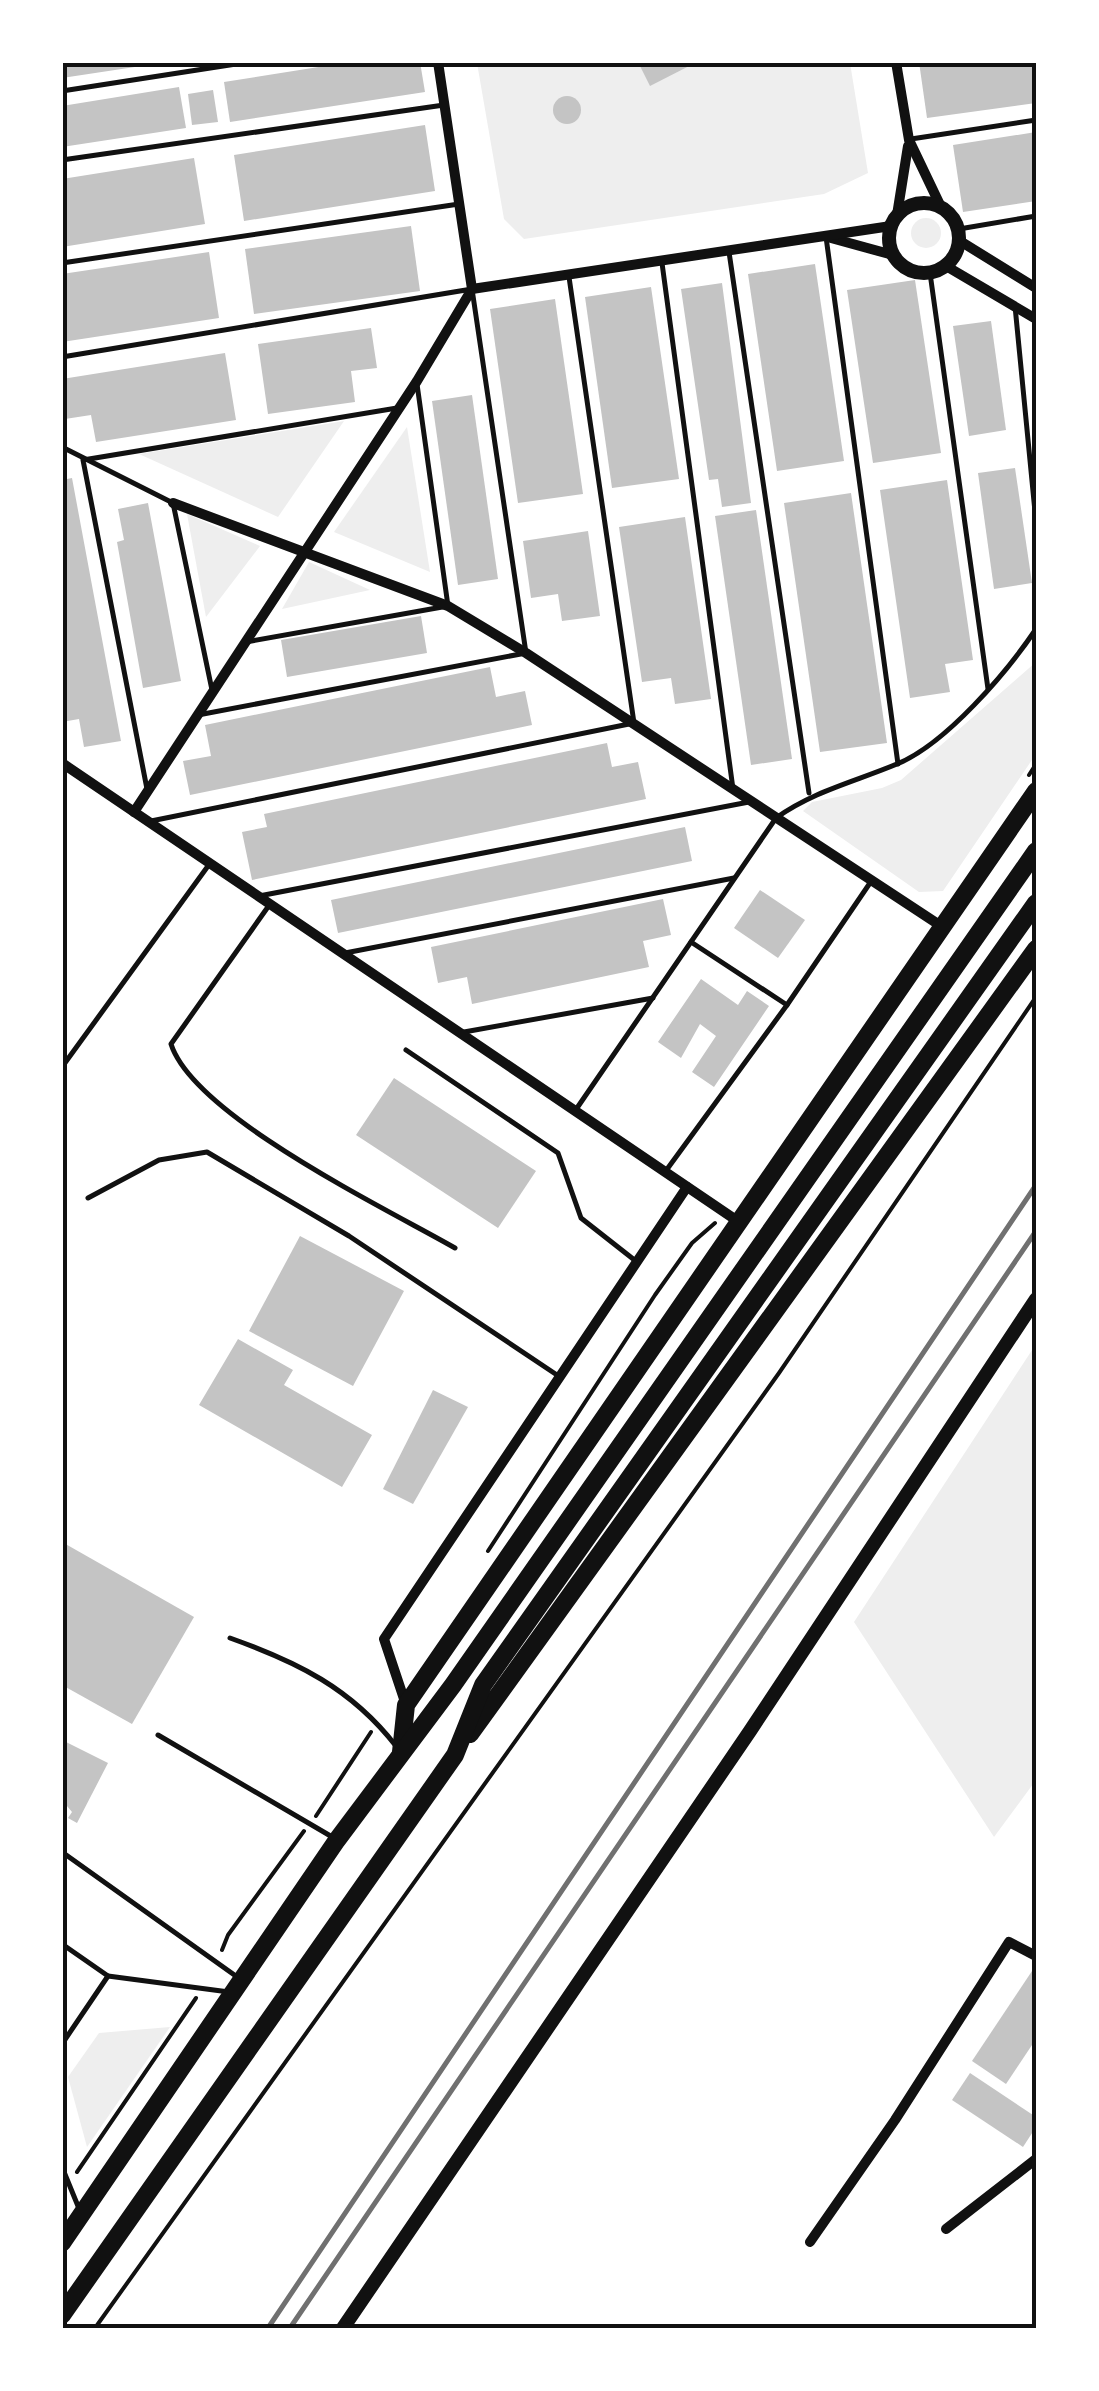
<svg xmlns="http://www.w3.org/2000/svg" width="1099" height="2391" viewBox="0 0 1099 2391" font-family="'Nunito Sans',sans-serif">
	<rect width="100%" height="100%" fill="#fff"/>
	<!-- green -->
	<g fill="#eee">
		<polygon points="477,63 850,63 868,173 824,194 524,239 504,219"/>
		<circle cx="926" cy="233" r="15"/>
		<polygon points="344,421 278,517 139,454"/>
		<polygon points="407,427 430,572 334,532"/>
		<polygon points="187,514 260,546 206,617"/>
		<polygon points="309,562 370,590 282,609"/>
		<polygon points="1036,662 1036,754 943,891 919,892 803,811 812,802 882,788 901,780"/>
		<polygon points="1036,1344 1036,1780 994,1837 854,1622"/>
		<polygon points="170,2027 87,2147 68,2077 99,2033"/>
	</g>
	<!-- building -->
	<g fill="#c4c4c4">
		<polygon points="62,62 148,62 148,65 62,78"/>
		<polygon points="350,62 420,62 425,92 230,122 224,82"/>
		<polygon points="638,62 697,62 650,86"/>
		<polygon points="919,62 1036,62 1036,103 927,118"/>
		<polygon points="179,87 186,128 62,147 62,106"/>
		<polygon points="213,90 218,122 192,125 188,94"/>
		<circle cx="567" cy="110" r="14"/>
		<polygon points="425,125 435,191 244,221 234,155"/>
		<polygon points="1036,132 1036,201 963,212 953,145"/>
		<polygon points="194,158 205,224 62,247 62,179"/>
		<polygon points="411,226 420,291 254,314 245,249"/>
		<polygon points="209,252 219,318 62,342 62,274"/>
		<polygon points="815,264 844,461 777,471 748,274"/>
		<polygon points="915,280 941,453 873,463 847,290"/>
		<polygon points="722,283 751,503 722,507 718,479 709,480 681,289"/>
		<polygon points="651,287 679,479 612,488 585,297"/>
		<polygon points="555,299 583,494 518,503 490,309"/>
		<polygon points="991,321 1006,430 969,436 953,326"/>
		<polygon points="371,328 377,368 351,371 355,402 268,414 258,344"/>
		<polygon points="225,353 236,420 96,442 91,415 65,419 62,379"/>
		<polygon points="472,395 498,579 458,585 432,401"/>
		<polygon points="1015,468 1032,583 994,589 978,473"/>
		<polygon points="72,478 121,741 84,747 79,719 62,722 62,480"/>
		<polygon points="947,480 973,660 945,664 950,692 910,698 880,490"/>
		<polygon points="851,493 887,743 820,752 784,503"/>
		<polygon points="148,503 181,681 143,688 117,542 124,540 118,509"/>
		<polygon points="756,510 792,759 751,765 715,516"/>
		<polygon points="685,517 711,699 675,704 671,678 642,682 619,527"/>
		<polygon points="588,531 600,616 562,621 558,594 531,598 523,541"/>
		<polygon points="421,616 427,653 287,677 281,640"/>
		<polygon points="490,667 496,697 525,691 532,725 190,795 183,761 211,756 205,725"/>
		<polygon points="607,743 612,767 638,762 646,799 252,880 242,832 267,827 264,814"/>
		<polygon points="685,827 692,861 338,933 331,900"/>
		<polygon points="760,890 805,920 778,958 734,928"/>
		<polygon points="663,899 671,935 643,941 649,967 472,1004 467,977 438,983 431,947"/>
		<polygon points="701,979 738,1005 747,991 769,1006 714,1087 692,1072 716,1036 700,1024 681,1058 658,1042"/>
		<polygon points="394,1078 536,1171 498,1228 356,1135"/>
		<polygon points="300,1236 404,1291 353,1386 249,1331"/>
		<polygon points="238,1339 293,1370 284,1385 372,1435 342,1487 199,1405"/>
		<polygon points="433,1390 468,1407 413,1504 383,1489"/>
		<polygon points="62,1542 194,1617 132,1724 62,1685"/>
		<polygon points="62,1740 108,1763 77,1823 68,1818 72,1812 62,1800"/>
		<polygon points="1036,1965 1036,2039 1006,2084 972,2061"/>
		<polygon points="970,2073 1036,2117 1036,2127 1023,2147 952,2100"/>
	</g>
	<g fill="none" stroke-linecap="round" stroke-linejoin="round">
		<!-- path -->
		<g stroke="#111" stroke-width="4">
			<polyline points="1029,775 1036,764"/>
			<polyline points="488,1551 655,1295 692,1243 715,1223"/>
			<polyline points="316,1816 371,1732"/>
			<polyline points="222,1950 228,1935 304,1831"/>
			<polyline points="77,2172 196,1998"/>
			<polyline points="95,2328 779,1373 1036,997"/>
		</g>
		<!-- service -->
		<g stroke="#111" stroke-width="5">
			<polyline points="62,91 249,62"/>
			<polyline points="911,139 1036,120"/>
			<polyline points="62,160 444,105"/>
			<polyline points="959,229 1036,216"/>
			<polyline points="826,237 898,764"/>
			<polyline points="729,252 809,793"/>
			<polyline points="62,263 459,204"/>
			<polyline points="662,263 733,789"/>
			<polyline points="930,273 988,689"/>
			<polyline points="1015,306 1036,522"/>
			<polyline points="62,357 472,289 526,653 198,715"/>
			<polyline points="62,447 173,503 212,690"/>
			<polyline points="246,642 448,606 417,384"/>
			<polyline points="147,789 83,460 397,408"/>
			<polyline points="151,821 634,723 569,277"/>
			<polyline points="259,896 749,802"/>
			<path d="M270,904L171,1044C194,1116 387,1209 455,1248"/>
			<polyline points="345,953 734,878"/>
			<polyline points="787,1005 872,880"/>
			<polyline points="464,1032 653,998"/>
			<polyline points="406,1050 558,1153 581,1218 637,1262"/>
			<polyline points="62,1067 208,866"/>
			<path d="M577,1108L776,818C814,791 854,782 897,764C946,744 1007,672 1036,629"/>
			<polyline points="665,1172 787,1005 691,942"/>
			<polyline points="88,1198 159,1160 207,1152 349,1236 557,1375"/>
			<path d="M230,1638C297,1662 351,1688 396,1746"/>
			<polyline points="158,1735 334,1838"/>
			<polyline points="62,1852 240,1979"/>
			<polyline points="62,1944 108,1976"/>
			<polyline points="62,2044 108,1976 229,1992"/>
			<polyline points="62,2167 80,2211"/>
		</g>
		<!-- minor -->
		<g stroke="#111" stroke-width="10">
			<polyline points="896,62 909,140 941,207"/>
			<polyline points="897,215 908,146"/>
			<polyline points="831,238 893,255"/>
			<polyline points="960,241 1036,288"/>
			<polyline points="946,266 1036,319"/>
			<polyline points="472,289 891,226"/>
			<polyline points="173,503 448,606 526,653 941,926"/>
			<polyline points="62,763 739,1222"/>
			<polyline points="134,812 417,381 472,289 438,62"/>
			<polyline points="406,1705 384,1639 687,1187"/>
			<polyline points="946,2229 1036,2159"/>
			<polyline points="810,2242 895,2120 1009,1942 1036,1956"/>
		</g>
		<!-- tertiary -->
		<g stroke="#111" stroke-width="14">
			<circle cx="924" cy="238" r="35"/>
			<polyline points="343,2328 750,1731 1036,1299"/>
		</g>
		<!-- trunk -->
		<g stroke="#111" stroke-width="18">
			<polyline points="470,1734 1036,949"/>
			<polyline points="401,1752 406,1705 1036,791"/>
			<polyline points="62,2243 337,1840 453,1685 1036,851"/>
			<polyline points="62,2315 455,1755 483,1685 1036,903"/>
		</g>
		<!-- rail -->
		<g stroke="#707070" stroke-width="5">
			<polyline points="268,2328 1036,1185"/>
			<polyline points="290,2328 1036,1231"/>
		</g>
	</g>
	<!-- border -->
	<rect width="1099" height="2391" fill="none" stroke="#ffffff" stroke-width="130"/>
	<rect x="65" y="65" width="969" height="2261" fill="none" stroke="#111" stroke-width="4"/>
</svg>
